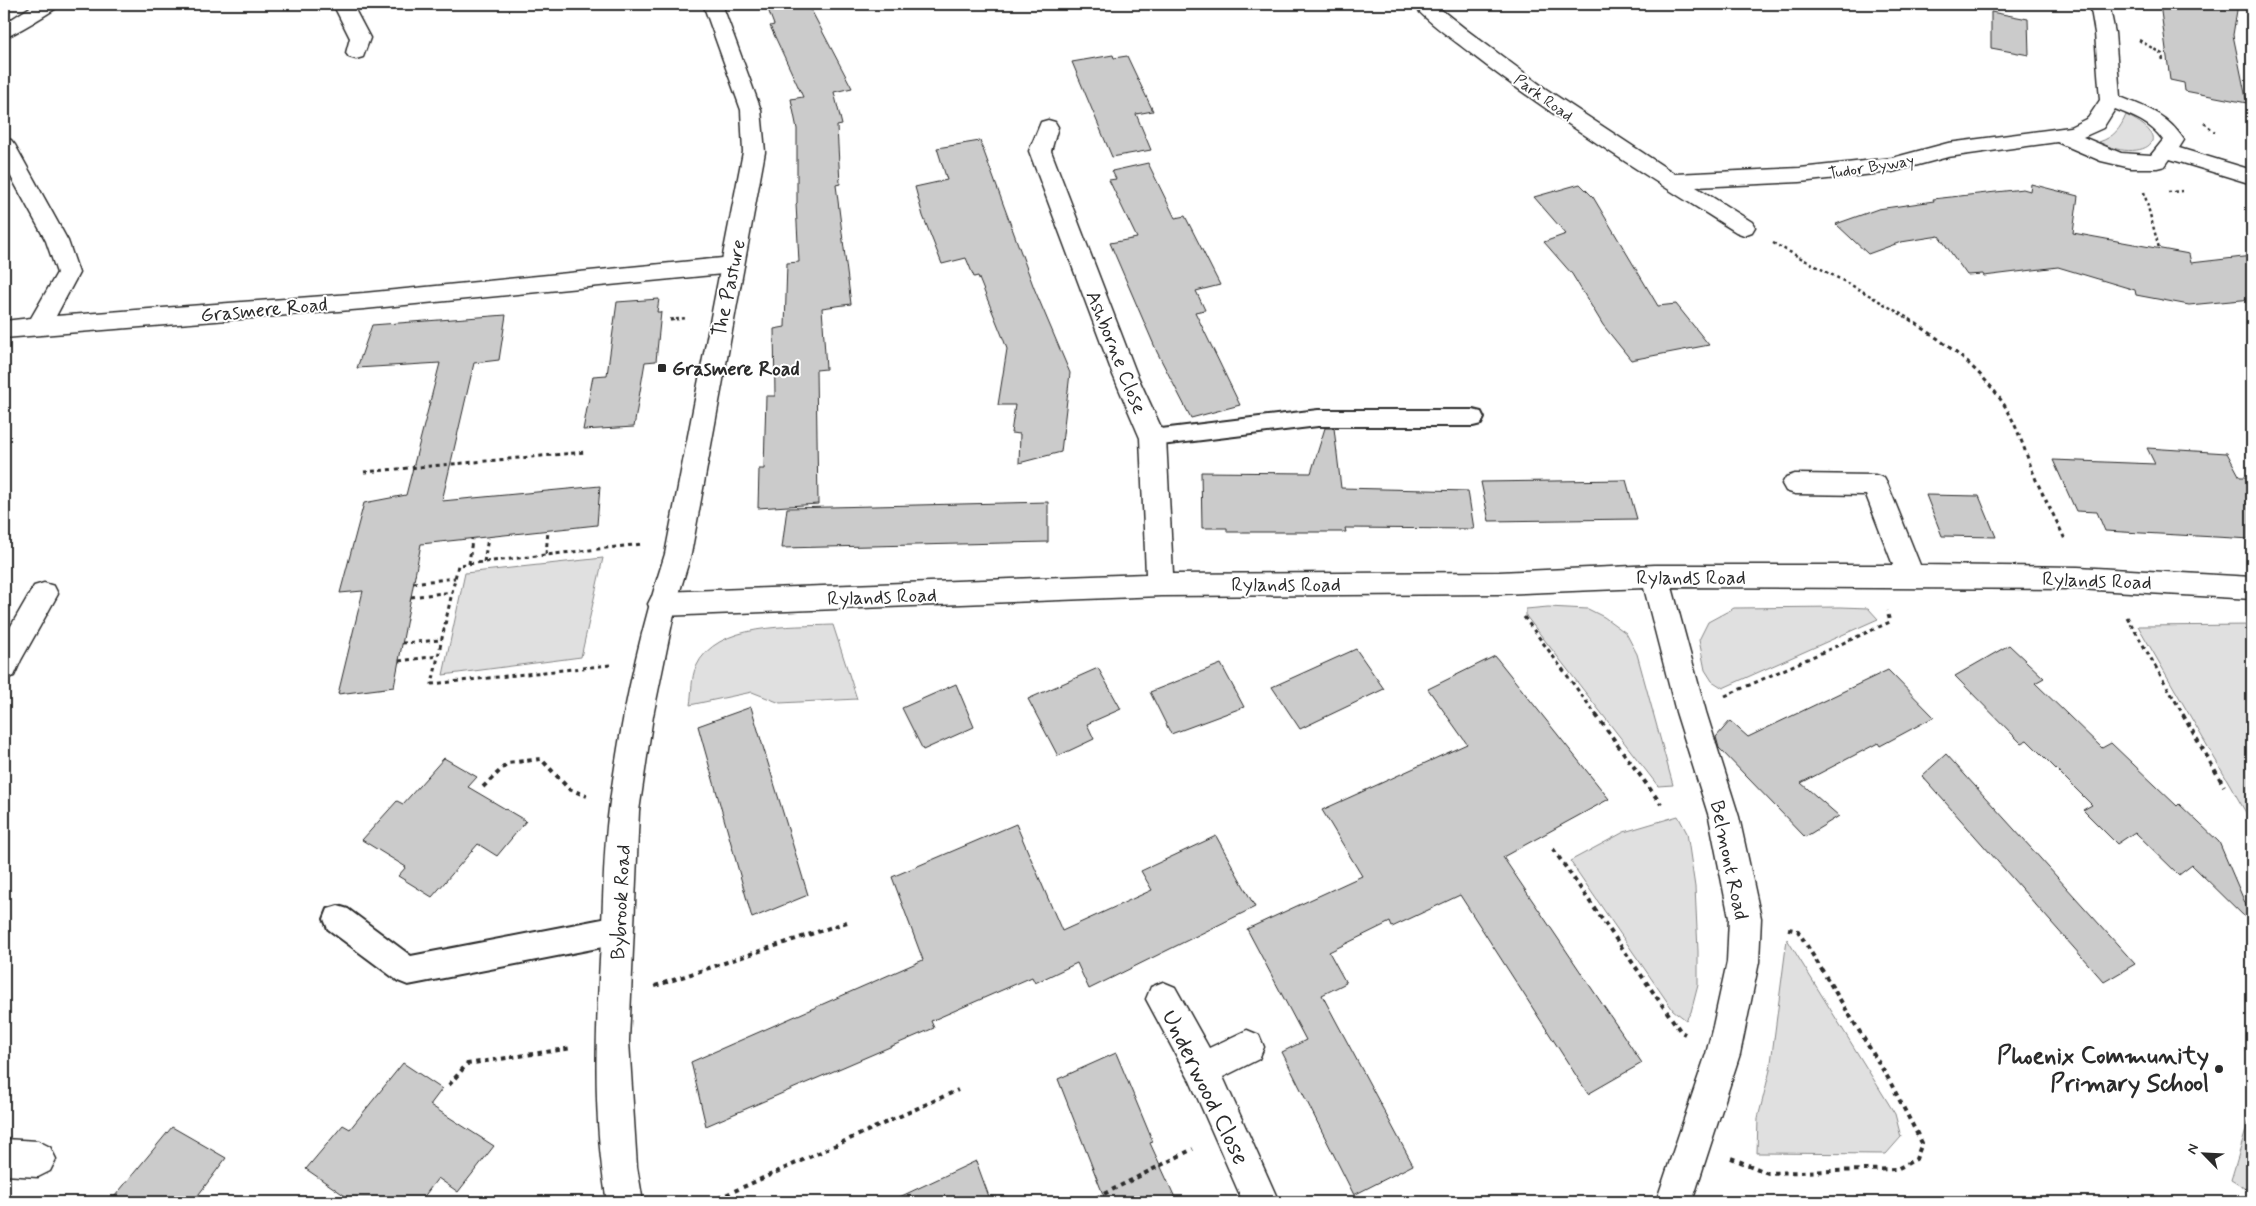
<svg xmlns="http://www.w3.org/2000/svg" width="2256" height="1206" viewBox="0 0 2256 1206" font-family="Mynerve,sans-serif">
	<rect width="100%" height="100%" fill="#fff"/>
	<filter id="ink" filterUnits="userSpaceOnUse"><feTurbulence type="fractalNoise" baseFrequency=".02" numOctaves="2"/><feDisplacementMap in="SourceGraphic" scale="10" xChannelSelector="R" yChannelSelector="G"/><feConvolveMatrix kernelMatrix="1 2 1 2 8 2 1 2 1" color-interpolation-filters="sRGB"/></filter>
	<g filter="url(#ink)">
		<!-- green -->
		<g fill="#e0e0e0" stroke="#868686">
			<path d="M2126,115C2183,142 2135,163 2099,142C2114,137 2120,129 2126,115Z"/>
			<polygon points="603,558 581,657 443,675 465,573"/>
			<polygon points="1548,607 1588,609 1604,617 1626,633 1637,654 1673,785 1658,786 1526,616 1526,609"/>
			<polygon points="1841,607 1868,608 1878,619 1723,688 1712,681 1705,670 1699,640 1708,622 1734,608"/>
			<path d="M833,625L857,699L780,703L752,692L690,705C692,694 691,677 696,667C716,622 791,627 833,625Z"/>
			<polygon points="2252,625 2252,823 2138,626"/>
			<polygon points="1678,816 1687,833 1695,887 1698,951 1698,985 1691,1012 1686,1020 1673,1010 1570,861 1624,832"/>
			<polygon points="1787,939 1895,1114 1901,1137 1886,1154 1757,1153 1758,1118 1770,1070"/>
			<polygon points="2252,1110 2252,1193 2231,1180"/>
		</g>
		<!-- building -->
		<g fill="#cbcbcb" stroke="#2b2b2b">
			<polygon points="766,4 808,4 852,88 834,92 842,125 837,126 840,184 836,185 851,304 822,308 826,369 816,370 818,504 758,508 759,469 764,469 766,396 775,396 774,329 785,327 787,263 799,262 796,204 797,203 797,129 791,99 803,97 770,26 774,25"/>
			<polygon points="2160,4 2238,4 2233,35 2247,103 2185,91 2184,83 2170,80"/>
			<polygon points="1991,12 2028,19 2029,55 1991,48"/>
			<polygon points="1113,55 1114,58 1127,56 1153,111 1136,114 1151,150 1112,157 1072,62"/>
			<polygon points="980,141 1034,288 1070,373 1061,452 1019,463 1020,434 1011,433 1015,405 998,405 1007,349 1003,338 978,276 974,277 966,258 942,264 923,216 915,187 947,180 937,148"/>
			<polygon points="1148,163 1175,218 1185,216 1220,285 1196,291 1205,310 1195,312 1240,405 1191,418 1157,352 1110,243 1137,238 1109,180 1116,179 1112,171"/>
			<polygon points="1580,184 1593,197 1658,306 1676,304 1709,345 1631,360 1603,325 1572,274 1544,242 1566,234 1534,197"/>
			<polygon points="2031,184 2078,196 2073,233 2189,254 2191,263 2252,256 2252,299 2189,305 2136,295 2135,290 2058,267 1984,276 1983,274 1967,275 1939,236 1901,242 1868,254 1836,224 1878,209 1934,201 1933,199 2023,189 2030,191"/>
			<polygon points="659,299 657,312 661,312 656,361 645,362 634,427 583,430 593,376 607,375 617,302"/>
			<polygon points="506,315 499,360 474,363 442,501 600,486 597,525 421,544 394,687 338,694 363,591 340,593 364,503 406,495 440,363 357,368 372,325"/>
			<polygon points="1325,428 1334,428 1341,488 1468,491 1474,529 1345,528 1346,532 1227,532 1227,528 1202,528 1201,472 1311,473"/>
			<polygon points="2147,448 2227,453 2240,477 2252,477 2252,539 2105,531 2097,512 2076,511 2053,460 2155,464"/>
			<polygon points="1626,480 1637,519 1489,521 1481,482"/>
			<polygon points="1926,495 1979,496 1996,537 1942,536"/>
			<polygon points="1048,502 1048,542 782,548 787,508"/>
			<polygon points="2009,645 2044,678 2035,683 2102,748 2111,743 2177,806 2179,804 2219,842 2252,919 2252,924 2192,865 2179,875 2135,832 2117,844 2083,810 2092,805 2027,740 2021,743 1955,676"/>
			<polygon points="1356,649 1384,689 1300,729 1272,687"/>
			<polygon points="1495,656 1609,799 1503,857 1642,1063 1588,1094 1460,895 1392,927 1390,922 1329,952 1346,983 1322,995 1413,1165 1354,1195 1282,1052 1306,1040 1247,929 1362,876 1322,810 1467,744 1428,689"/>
			<polygon points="1221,664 1244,707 1171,734 1150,692"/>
			<polygon points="1098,668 1121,709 1087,724 1094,739 1058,756 1028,699"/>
			<polygon points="1888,670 1934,717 1880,746 1878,743 1801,783 1839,816 1805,837 1719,748 1716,737 1730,721 1748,737"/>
			<polygon points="956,684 974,727 923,750 902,708"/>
			<polygon points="751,707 808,895 752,918 698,726"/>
			<polygon points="1946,754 2014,829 2135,964 2104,982 1922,776"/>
			<polygon points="444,758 477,777 468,787 526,821 497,856 478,844 432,897 398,876 406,867 362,840 397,801 403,804"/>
			<polygon points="1016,824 1062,931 1152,890 1141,871 1216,836 1255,907 1089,989 1077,963 1035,983 1032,977 931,1021 934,1028 706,1126 691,1062 923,960 892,877"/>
			<polygon points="1116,1053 1153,1142 1150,1143 1177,1202 1106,1202 1058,1079"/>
			<polygon points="403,1063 442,1089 430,1105 494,1146 458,1192 438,1178 420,1202 354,1202 306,1169 343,1125 350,1129"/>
			<polygon points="172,1127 226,1158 193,1202 110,1202"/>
			<polygon points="976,1161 991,1202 889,1202"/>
		</g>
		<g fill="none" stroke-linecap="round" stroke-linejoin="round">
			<!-- service casing -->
			<g stroke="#2b2b2b" stroke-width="4">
				<g id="service">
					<polygon points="1318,410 1473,410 1481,412 1484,418 1481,424 1473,426 1318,426 1153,446 1145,444 1142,438 1145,432 1153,430"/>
					<polygon points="338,906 348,909 411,956 618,916 628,920 632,930 628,940 618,944 408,985 398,981 328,929 324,919 328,909"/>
				</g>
			</g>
			<!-- minor casing -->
			<g stroke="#2b2b2b" stroke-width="3">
				<g id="minor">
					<path d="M35,4H61C57,9 11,36 4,38V24Z"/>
					<polygon points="333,4 352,4 370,38 363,57 356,59 349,57 346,53 350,38"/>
					<path d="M1413,4H1434L1468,31L1546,89L1675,174L1800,168L1892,158L1948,143L2070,127L2088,118L2100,100L2095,33L2090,4H2109L2115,33L2120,97C2146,107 2168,115 2184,140L2179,148L2252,170V184L2170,159L2165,166L2157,168H2131L2101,161L2057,142L1948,157L1892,172L1800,182L1696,187L1752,222L1755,227L1752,232L1744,235L1736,232C1647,176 1557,120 1474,56C1457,42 1425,21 1413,4ZM2115,109C2133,116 2151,123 2163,140L2151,155L2121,153L2083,137L2103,128Z"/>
					<polygon points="1048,120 1055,122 1058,127 1051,151 1137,375 1166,438 1173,574 1499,572 1655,565 1893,565 1866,495 1795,494 1786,491 1782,484 1786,477 1795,474 1875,475 1884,478 1888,485 1920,565 2078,567 2252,577 2252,599 2078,589 1672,587 1706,712 1739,817 1761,918 1759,962 1740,1054 1692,1202 1656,1202 1706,1054 1713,1026 1727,962 1729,918 1709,817 1676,712 1644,588 1499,594 1161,596 662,616 652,612 648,604 652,596 662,592 1146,574 1140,438 1113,375 1029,151 1041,122"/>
					<polygon points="4,138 11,140 15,145 68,241 79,273 56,316 364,293 733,257 741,259 744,265 741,271 733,273 364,309 4,338 4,321 31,318 57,273 46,241 4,164"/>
					<polygon points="44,583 54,586 58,594 21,660 14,676 4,679 4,638 34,586"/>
					<polygon points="1163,982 1175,987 1209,1048 1247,1030 1259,1035 1264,1047 1259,1059 1223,1077 1279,1202 1243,1202 1190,1081 1146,999 1151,987"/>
					<polygon points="4,1139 38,1141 50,1147 56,1159 50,1171 38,1177 4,1175"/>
				</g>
			</g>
			<!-- tertiary casing -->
			<g stroke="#2b2b2b" stroke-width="3">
				<path id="tertiary" d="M703,4H722L761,110L765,152L691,554L676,604L653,716L639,811L629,1041L637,1167L643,1202H607C592,1116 596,1028 601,942C604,898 603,853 609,809C620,723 638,637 665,554L743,152L741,110Z"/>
			</g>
			<!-- path-far2 -->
			<g stroke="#2b2b2b" stroke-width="2.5" stroke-dasharray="3 3" stroke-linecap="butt">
				<polyline points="2139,40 2162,54 2163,61"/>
				<polyline points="2204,123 2215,132"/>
				<polyline points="2144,192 2159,248"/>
				<polyline points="2168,192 2185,191"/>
				<polyline points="1773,243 1862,291 1911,320"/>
				<polyline points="670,320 687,318"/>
			</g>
			<!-- path-far1 -->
			<g stroke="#2b2b2b" stroke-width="3" stroke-dasharray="4 4" stroke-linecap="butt">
				<path d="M1909,319C1946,343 1987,373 2009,413C2020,434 2027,457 2036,480C2046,501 2057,521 2066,542"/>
				<polyline points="670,320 677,319"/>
				<polyline points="364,472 586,452"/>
				<polyline points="546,554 548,531"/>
				<polyline points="484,562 488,538"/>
				<polyline points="469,564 472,539"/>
				<polyline points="413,583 455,578"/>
				<polyline points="411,597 452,592"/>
				<polyline points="1524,617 1597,716"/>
				<polyline points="2127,617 2184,716"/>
				<polyline points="402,643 441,640"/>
				<polyline points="399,661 438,656"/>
				<polyline points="610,665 432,684 458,565 642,544"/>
				<polyline points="1725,696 1890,622 1887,611"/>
			</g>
			<!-- path -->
			<g stroke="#2b2b2b" stroke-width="4" stroke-dasharray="4.5 4.5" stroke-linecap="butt">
				<polyline points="1596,715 1661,804"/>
				<polyline points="2183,715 2224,786"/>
				<polyline points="483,787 508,763 541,759 569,789 587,796"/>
				<polyline points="1553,849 1681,1032 1685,1034"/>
				<polyline points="655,986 847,922"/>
				<polyline points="449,1085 467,1064 572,1048"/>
				<polyline points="1731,1158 1768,1173 1897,1169 1916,1159 1922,1143 1888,1078 1798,931 1784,928"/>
				<polyline points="710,1202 958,1090"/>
				<polyline points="1088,1202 1193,1149"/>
			</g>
			<!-- service -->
			<use href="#service" fill="#fff" fill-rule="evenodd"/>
			<!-- minor -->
			<use href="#minor" fill="#fff" fill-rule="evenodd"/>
			<!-- tertiary -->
			<use href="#tertiary" fill="#fff" fill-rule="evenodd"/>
		</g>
	</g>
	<!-- markers -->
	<g fill="#2b2b2b" stroke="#fff" stroke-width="2">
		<rect x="657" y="363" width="10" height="10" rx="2.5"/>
		<circle cx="2219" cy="1069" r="5"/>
	</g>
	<g text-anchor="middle" stroke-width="4" stroke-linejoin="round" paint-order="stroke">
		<!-- far-street labels -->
		<g font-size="16" fill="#2b2b2b" stroke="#fff">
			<text transform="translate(1544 97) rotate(36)" y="6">Park Road</text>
			<text transform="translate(1871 166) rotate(-9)" y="6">Tudor Byway</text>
		</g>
		<!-- street labels -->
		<g font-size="20" fill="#2b2b2b" stroke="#fff">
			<text transform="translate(728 288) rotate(-78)" y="7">The Pasture</text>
			<text transform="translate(264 309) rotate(-5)" y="7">Grasmere Road</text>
			<text transform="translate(1117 352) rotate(68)" y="7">Ashborne Close</text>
			<text x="1691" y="584">Rylands Road</text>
			<text transform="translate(2097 580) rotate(2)" y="7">Rylands Road</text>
			<text x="1286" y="591">Rylands Road</text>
			<text transform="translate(882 596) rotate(-2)" y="7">Rylands Road</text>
			<text transform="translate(1730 860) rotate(78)" y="7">Belmont Road</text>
			<text transform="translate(620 902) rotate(-87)" y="7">Bybrook Road</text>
		</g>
		<!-- poi labels -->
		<g font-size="20" font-weight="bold" fill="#2b2b2b" stroke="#fff" text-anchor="start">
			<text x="672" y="375">Grasmere Road</text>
		</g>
		<!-- near-poi labels -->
		<g font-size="24" font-weight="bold" fill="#2b2b2b" stroke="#fff" text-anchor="end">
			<text x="2209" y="1063">Phoenix Community<tspan x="2209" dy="28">Primary School</tspan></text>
		</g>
		<!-- near-street labels -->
		<g font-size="24" fill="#2b2b2b" stroke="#fff">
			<text transform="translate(1206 1087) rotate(64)" y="8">Underwood Close</text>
		</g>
	</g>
	<!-- margin -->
	<rect width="2256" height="1206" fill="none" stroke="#fff" stroke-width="20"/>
	<rect x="10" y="10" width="2236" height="1186" fill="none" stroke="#2b2b2b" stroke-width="2" filter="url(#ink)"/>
	<!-- north arrow -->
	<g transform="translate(2204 1154) rotate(294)" stroke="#ffffff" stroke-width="4" paint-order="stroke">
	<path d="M0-4L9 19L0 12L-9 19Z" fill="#2b2b2b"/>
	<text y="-8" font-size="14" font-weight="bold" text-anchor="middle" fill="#2b2b2b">N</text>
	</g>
</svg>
